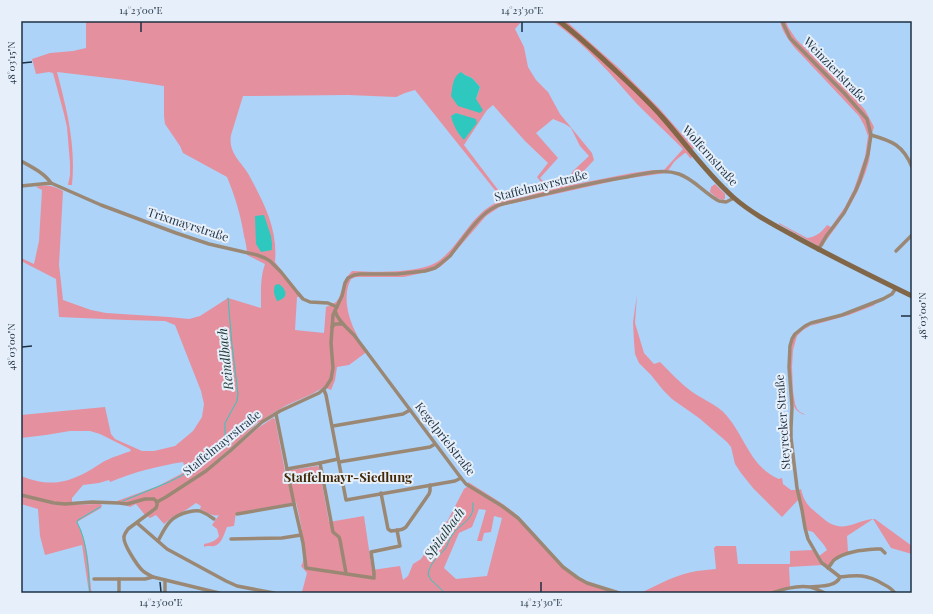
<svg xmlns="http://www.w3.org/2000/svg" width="933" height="614" viewBox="0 0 933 614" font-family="'Playfair Display',serif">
	<rect width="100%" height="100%" fill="#add3f9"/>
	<!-- green -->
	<g fill="#e5909f" fill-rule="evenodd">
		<path d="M86,21H522L515,29L524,47L528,67L536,80L548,92L560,114L592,153L594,160L581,174L566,186L632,173L653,170H664L683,149C668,134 652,119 637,104C610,74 586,44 552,21H566L620,69L659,108L694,148L690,153L692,156L691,159L686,153H685C681,156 677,159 674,162C671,166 669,170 666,173L623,179L501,206L486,216L448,260L440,267L431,271L404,277H356L351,279C342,296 348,318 357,335C359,341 364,346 368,351L349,365L337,367L335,380L331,390L324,387L312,394L287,405L273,413L256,424L238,442L214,463L221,461L258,428L273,418L275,419L285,471L317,466L319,467L329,522L364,516L372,570L400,566L403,580L408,576L413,564L421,559L448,520L464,489L468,486V482C485,493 504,503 519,517C539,536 556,563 580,578C593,585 609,588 624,593H448L442,592V593H305L302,592L307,573L301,566C309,555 299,516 296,502L236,513L234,526L227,527C224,534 222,544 214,546C210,547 207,545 204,547V544C210,543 216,541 219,536L217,529L212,525L219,515C213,517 206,512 200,509L201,506L196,503L186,510L172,517L164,524L156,515L150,518H149V517L145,515L136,504L130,507L117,501L158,486L181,474L186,470L183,462C158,466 134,472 110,482L109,480L99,483L83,485L72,498V503H60L21,494V476C49,487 66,484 92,469C97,466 102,462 107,460C115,456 123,454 131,451L130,449L100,434L90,431H70L46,435L21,438V415L105,407L111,434L115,439L142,451H154L175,446L193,431L202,417L204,404L201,391L175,325L165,321L126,320L59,317L56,279L21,261V258L34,264L39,241L42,190L36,187C46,184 54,186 63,191L59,265L61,282L63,300L91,310L106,313L169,317L189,319L200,316L228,298L261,308C261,293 260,278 265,264L247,255C247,249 246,243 244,236C241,216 235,196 227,177L183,153L180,146L165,124L164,116V86L125,80L57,72C67,110 76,146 72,185H68L70,175V163L67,127L64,114L53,73L49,72L36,74L32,59L50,53L73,51L86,48ZM461,72L465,75L472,78L480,87L476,99ZM415,90L502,199L501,201C473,210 462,243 440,260C422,274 375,272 352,271L346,278L339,298L336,302L326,307L324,333L295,330L297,297L302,296L275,262C278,229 264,203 249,175C241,161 228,153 231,135L243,96L348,95L396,97L405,93ZM493,105L525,141L548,163L537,177L542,183C540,186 539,189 537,191C529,198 515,198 505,199L464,145L487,110ZM456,113L476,120V123L461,137L451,117ZM553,119L565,124L571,128L580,146L589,156L573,171L571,175L563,183L555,189L544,182L540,178L558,158L536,133ZM479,509L486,510L477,541H482L484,533L491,532L494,516L502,518L487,576L456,579L444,568L459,533L472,527Z"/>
		<path d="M780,21H786L788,27L796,39L850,93L865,110L874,127C870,137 871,150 869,161C861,191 844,217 825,242L823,246H818L779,224V223L807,238C816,237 822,232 827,225L831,227L845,207L854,189L865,157L868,136L864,125L859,116L794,47C788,39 782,31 780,21Z"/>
		<polygon points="715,184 725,194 725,199 723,200 717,198 710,192 711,187"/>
		<path d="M637,295L635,323L644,353L654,364L660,362C669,371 681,384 691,391C703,400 717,404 727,416C745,437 751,468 779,479L782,478L783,484L791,490H797L799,500H798L782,517L753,488L741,473L735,464L731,447L727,442L699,418L672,399L663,390L651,375L639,363L635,354L634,342L633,322Z"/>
		<path d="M873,303L875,305L849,315L810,326L803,330L797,336L793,350L792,367L793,391L795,404L797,409L800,412L806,415C801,414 796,411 794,406C790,397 789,349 793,340C796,334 801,331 806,327Z"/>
		<path d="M801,489C804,502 808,506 818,514C831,526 839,530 857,523C863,521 869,519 875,519L912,546V554L891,548L873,519L847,536L848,552L829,565H826L819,556L827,550L824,545L813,532L806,530L799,490Z"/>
		<path d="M21,496L56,505L100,504L102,505L101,508L77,522C88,542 89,566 91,589L92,593H89L82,545L45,555L40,536L38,509L21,504Z"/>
		<path d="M716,546H736L738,564H790V551L813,550L823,565L789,567L790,586L775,593H641C659,584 677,574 697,571C703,570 709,570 716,569L714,548Z"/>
	</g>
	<!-- water -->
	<g fill="#2fc8bf">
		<path d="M461,72L465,75L472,78L480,87L476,99L483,110L480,113L458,106L451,96C453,86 452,77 461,72Z"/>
		<path d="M456,113L476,119L477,123L464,140C459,136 452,123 451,116Z"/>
		<polygon points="264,215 271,236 272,243 272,250 261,252 256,244 255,216"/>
		<path d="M279,284C287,290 289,298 277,301C274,294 273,292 275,285Z"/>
	</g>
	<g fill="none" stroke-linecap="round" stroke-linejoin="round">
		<!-- stream -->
		<g stroke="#2fc8bf" stroke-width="1">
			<polyline points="123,501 169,482 185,474 211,453 223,439 225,435 225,423 237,401 238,394 232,345 228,298"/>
			<path d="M443,591L431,580L428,574C430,563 438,557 445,549C448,545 449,539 452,535C457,527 467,523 471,515C473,512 473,507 473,503"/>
			<path d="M90,593C88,571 88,542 77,522L78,520L100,507"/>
		</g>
		<!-- minor -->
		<g stroke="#9b8874" stroke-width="3.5">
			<polyline points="782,21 790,38 844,93 867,119 871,135 868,154 860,180 856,190 844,213 827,235 818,250"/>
			<path d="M871,135C892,141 903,145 912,167"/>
			<path d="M21,161C32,167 44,173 51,183"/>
			<polyline points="21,186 51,183 101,205 176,233 209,244 257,255 265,258 270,261 281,272 297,292 303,299 310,302 328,303 337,307"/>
			<polyline points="896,251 912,235"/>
			<path d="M335,311C338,321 347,328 354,335L461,478L466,484L502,506L518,518L563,567L578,578L587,583L619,593"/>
			<polyline points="332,327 335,324 343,324"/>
			<polyline points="324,390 326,395 346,500 455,481 461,478"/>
			<polyline points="276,414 294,504 303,543 306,568 374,578 374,573 371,552 400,546 397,530"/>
			<polyline points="333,426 403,414 410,410"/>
			<polyline points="339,462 430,447 435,444"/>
			<polyline points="320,463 338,459"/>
			<polyline points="287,469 320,463 333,532 339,537 340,540 346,573"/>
			<path d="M381,493L388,529L391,531C396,530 402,531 406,527L429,494L430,491V485"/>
			<polyline points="21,495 54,503 65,504 92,502 119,503 127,504 145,499 154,499 157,502"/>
			<path d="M157,502L166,497L206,471L230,451L262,422L280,411L319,393L326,387L331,379L333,368L331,343L333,315L342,296L345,283L348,278L354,275L360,274H397L425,271L435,268L439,265L450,256C461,242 479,214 495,207C498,205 503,204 507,203C547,194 586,183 627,177C643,174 662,168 679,174C694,179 705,194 719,201L726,202L734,198"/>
			<path d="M157,502V505L156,508L128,529C127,531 124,534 124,537C123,544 137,565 142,570C145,573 149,575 153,577L219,593"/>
			<polyline points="237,514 294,504"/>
			<polyline points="137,523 167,549 226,581 237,586 274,593"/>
			<polyline points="231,539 282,538 301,535"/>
			<path d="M158,541C166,526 170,516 188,512C192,511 196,510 200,511C205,513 210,516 214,519"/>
			<path d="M828,568C830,566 832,562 834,560C845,551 864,550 878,549H881L885,553"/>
			<path d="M840,577C857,575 867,574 883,584C887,586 892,589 895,593"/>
			<polyline points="94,579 145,579 153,577"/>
			<path d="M811,587C820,586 836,587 840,577L822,563L820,560L808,539L805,528L802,510L797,488L791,438V428L792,407L789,367L790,346L792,339L795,334L805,326L811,323L842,315L883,299L892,294L896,288"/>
			<polyline points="119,593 119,579"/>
			<polyline points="165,593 165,580"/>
			<path d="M772,593C783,589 797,585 810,587C815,588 820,591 825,593"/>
		</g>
		<!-- secondary -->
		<path stroke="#816647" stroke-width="5" d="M559,21C580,37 599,55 618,73C633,87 649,102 663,118C686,144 706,173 733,197C751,213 774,225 796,237C834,258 873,277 912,296"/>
	</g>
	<!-- ticks -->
	<path fill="none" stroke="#1e3143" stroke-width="1.5" d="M141,22V32M522,22V32M22,63L32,62M901,316H911M22,347L32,346M160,582L161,592M541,582V592"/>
	<g text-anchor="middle" stroke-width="4" stroke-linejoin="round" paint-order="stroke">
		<!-- street labels -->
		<g font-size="12" fill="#1e3143" stroke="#e7f0fa">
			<text transform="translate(835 70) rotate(46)" y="4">Weinzierlstraße</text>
			<text transform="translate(710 156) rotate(48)" y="4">Wolfernstraße</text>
			<text transform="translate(541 186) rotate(-14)" y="4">Staffelmayrstraße</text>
			<text transform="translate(188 225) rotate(18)" y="4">Trixmayrstraße</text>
			<text transform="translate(783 422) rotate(-94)" y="4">Steyrecker Straße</text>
			<text transform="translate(445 439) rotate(52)" y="4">Kegelprielstraße</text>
			<text transform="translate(222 443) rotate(-39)" y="4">Staffelmayrstraße</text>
		</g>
		<!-- water labels -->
		<g font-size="13" font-style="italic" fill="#1f3735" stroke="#e7f0fa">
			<text transform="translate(225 359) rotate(-96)" y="5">Reindlbach</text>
			<text transform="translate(444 533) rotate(-54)" y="5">Spitalbach</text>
		</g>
		<!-- neighbourhood labels -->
		<g font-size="13" font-weight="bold" fill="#412806" stroke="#e7f0fa">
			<text x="348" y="482">Staffelmayr-Siedlung</text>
		</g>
	</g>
	<!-- border -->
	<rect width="933" height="614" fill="none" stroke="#e7f0fa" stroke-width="44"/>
	<rect x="22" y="22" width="889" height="570" fill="none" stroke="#1e3143" stroke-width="1.5"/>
	<g font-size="10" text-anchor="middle" fill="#1e3143">
		<text x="141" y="14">14°23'00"E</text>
		<text x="522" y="14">14°23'30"E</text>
		<text transform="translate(11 63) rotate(-90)" y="4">48°03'15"N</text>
		<text transform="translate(922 316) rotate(-90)" y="4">48°03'00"N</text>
		<text transform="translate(11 347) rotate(-90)" y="4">48°03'00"N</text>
		<text x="161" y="606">14°23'00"E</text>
		<text x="541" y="606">14°23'30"E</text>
	</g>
</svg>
